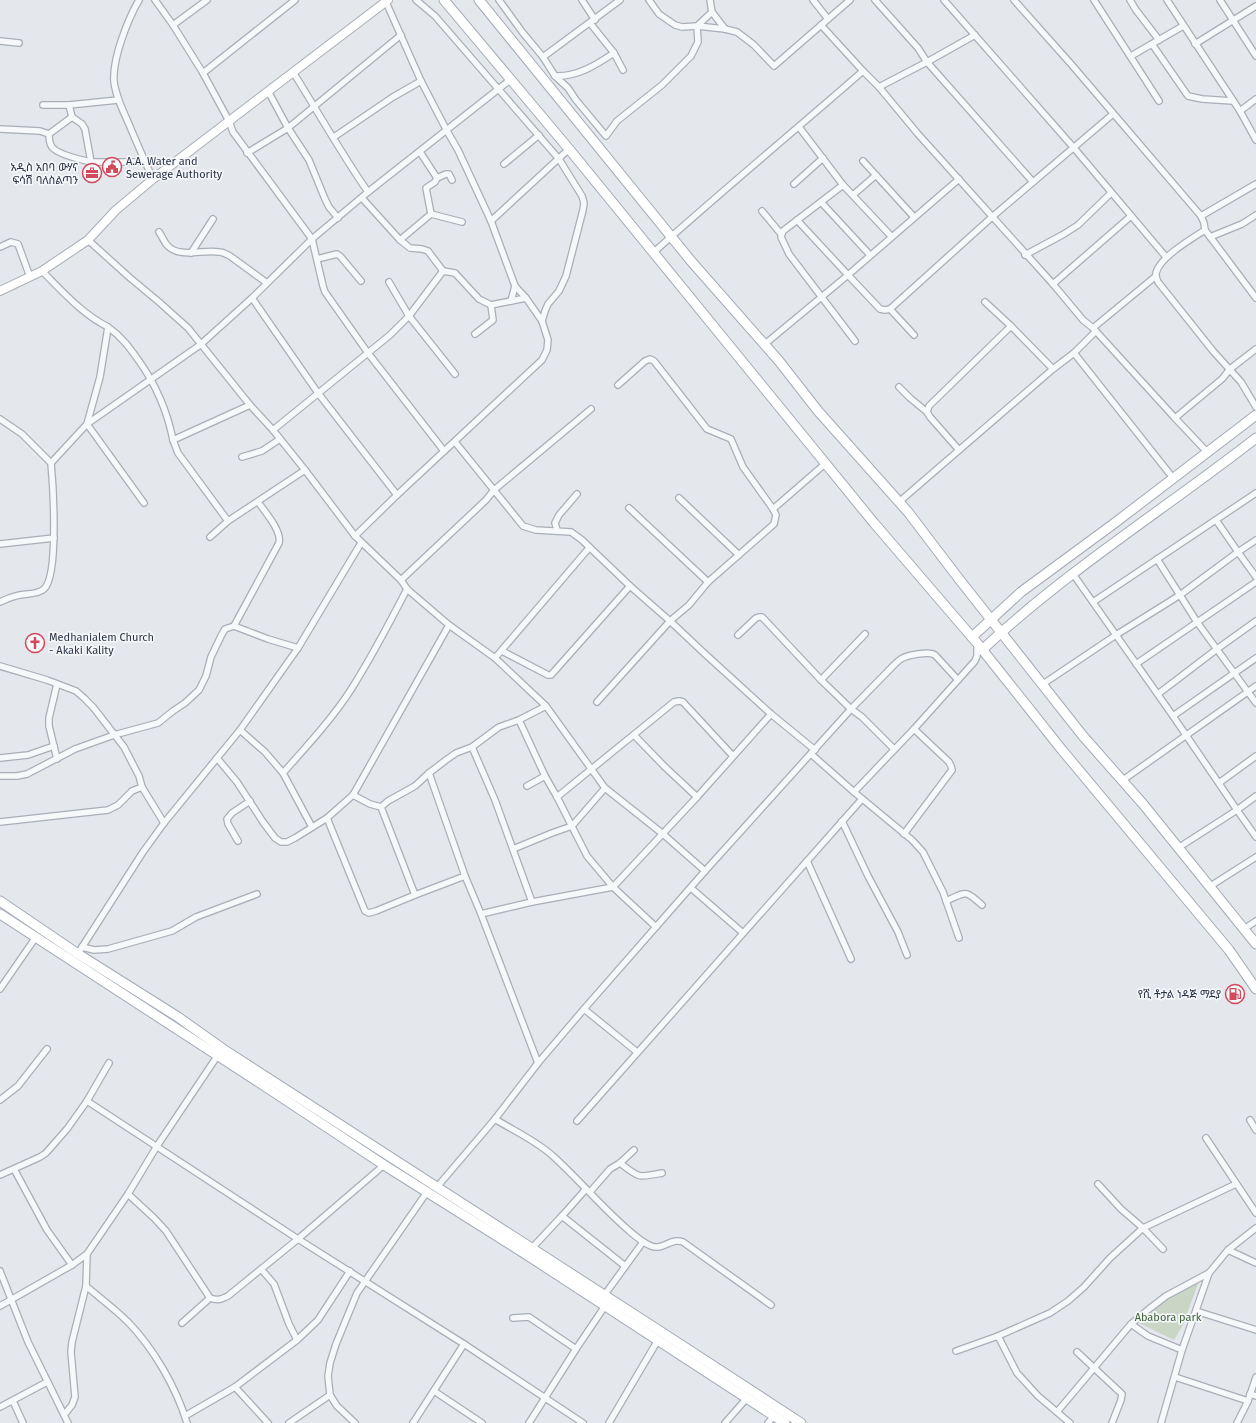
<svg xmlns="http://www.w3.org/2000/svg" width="1256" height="1423" viewBox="0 0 1256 1423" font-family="'Fira Sans','Noto Sans Ethiopic',sans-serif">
	<rect width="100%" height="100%" fill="#e4e7ec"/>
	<!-- green -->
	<polygon fill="#c9d6c5" points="1199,1281 1183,1325 1174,1340 1135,1321 1163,1298"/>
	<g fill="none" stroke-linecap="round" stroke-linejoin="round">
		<!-- minor casing -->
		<g stroke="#a9aeb7" stroke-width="8">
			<g id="minor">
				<path d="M139,0C128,19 112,59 114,82C116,96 122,109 128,122C136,141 144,160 153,179"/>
				<polyline points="155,0 173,25 203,73 229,121 233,132 312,239 323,286 325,292 368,353 444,451"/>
				<polyline points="416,0 435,16 559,159 582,196 584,203 583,210 566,276 559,291 548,304 545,311 542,321"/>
				<polyline points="499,0 523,33 543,57 555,76 568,88 576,100 606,136 617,121 662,85 691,56 698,42 697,26 712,12"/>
				<polyline points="582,0 595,20"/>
				<polyline points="649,0 659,14 675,25 682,27 697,26 725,29 737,32 754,45 774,66 850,0"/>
				<polyline points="710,0 712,12 725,29"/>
				<polyline points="813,0 828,19"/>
				<polyline points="875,0 918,48 927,62 1033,182"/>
				<polyline points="944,0 1074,148 1166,257"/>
				<path d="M1014,0L1071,64L1201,216L1204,223L1205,230C1191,239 1160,257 1156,273C1155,276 1157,279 1158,282L1213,351L1241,382L1256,407"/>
				<polyline points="1094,0 1159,101"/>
				<polyline points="1130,0 1136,10 1159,40"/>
				<polyline points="1167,0 1240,111 1256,140"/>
				<polyline points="1220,0 1256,56"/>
				<polyline points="590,23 614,53 623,70"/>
				<polyline points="173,25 207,0"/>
				<polyline points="821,25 863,71 879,87 918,134 1053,284 1083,320 1093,328 1175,418"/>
				<polyline points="0,41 19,43"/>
				<polyline points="1152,44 1188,96 1202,99 1233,101"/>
				<polyline points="1195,44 1256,6"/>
				<polyline points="1131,56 1183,26"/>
				<polyline points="543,57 620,0"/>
				<path d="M293,72C318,112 341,153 368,192"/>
				<polyline points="203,73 295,0"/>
				<path d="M555,76C577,77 596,65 614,53"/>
				<polyline points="879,87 927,62 975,35"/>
				<polyline points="268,91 288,128 309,160 325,199 329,207 338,218"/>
				<polyline points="43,105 69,105 118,100"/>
				<polyline points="69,105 72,117 82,124 85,129 91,162"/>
				<polyline points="1240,111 1256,99"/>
				<polyline points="799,127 843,185 891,236"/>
				<polyline points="0,129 40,131 49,134"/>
				<path d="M49,134C49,138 49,143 52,147C57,154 82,160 91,162H145"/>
				<polyline points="49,134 72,117"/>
				<polyline points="334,137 393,97 421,81"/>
				<polyline points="420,152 437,178"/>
				<polyline points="247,153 288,128 401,35"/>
				<polyline points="863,161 914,217"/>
				<polyline points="504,164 539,135"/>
				<polyline points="959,179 848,275 880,309 885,310 890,309 992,217 1113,114"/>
				<polyline points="794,184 823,158"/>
				<polyline points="843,185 783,231 781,237 789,254 855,341"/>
				<polyline points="853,195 876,175"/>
				<polyline points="362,198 400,240 410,248 422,249 428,251 443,271"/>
				<polyline points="821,202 870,255"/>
				<polyline points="762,211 781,234"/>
				<polyline points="431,214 426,188 435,182 437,178 446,174 449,174 452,180"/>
				<polyline points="431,214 462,222"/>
				<polyline points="1201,216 1256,184"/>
				<polyline points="491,221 569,149"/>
				<polyline points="1205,230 1256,298"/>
				<path d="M159,232C162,236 164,242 167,245C179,259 203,249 219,252C223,252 226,254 230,256L267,283"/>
				<polyline points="1210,237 1242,224 1256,215"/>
				<polyline points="88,240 129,277 159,302 188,328 250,405 273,430 305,470 355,536 401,580 407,589 449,625 353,795 327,818 365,911 369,913 376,911 415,895 465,876"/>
				<polyline points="400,240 431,214"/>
				<polyline points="0,247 11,242 18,244 30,277"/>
				<path d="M654,252C722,191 793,132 863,71"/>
				<polyline points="191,253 213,219"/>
				<polyline points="1025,255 1064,234 1078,225 1111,193"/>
				<polyline points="317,259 337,254 340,256 361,281"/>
				<path d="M42,271C62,291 82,314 108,327L100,377L87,424L144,503"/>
				<polyline points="389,282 409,316 455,374"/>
				<polyline points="1053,284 1131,216"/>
				<polyline points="252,298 318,393 397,495"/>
				<polyline points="511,301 515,286"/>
				<polyline points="985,302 1011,326"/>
				<polyline points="890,309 914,335"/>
				<path d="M108,327C122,337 129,347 139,361C156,385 167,410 173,440"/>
				<polyline points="1093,328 1156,276"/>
				<polyline points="475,334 493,320 491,305"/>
				<polyline points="765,344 848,275 797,220"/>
				<polyline points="1074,353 1173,478"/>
				<polyline points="618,385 645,361 650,359 654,361 707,429 731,439 743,467 773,509"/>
				<polyline points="899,387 910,398 927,412"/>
				<polyline points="250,405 173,440 178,453 228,521 305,470"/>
				<path d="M0,419L22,434L51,463C53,484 59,576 44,589C37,595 28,593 20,595C13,596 7,599 0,602"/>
				<polyline points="273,430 390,335 409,316 443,271 455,273 479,299 491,305 526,298"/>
				<polyline points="455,442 523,526 536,530 571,532 582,540 630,586 670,621 704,653 771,714 815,750"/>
				<polyline points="959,450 930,417 927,412 929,406 1011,326 1053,369"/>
				<polyline points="1207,452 1175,418 1222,379 1230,369 1256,349"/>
				<polyline points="242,457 262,451 280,439"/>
				<polyline points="51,463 87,424 200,345 252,298 312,239 368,192 510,80"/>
				<polyline points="679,498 739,555"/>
				<path d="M258,502C265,512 282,531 279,543L234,626L268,639L298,648"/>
				<polyline points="899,502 1053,369 1074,353 1096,331"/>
				<polyline points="629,508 708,582"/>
				<polyline points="1216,520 1238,552 1256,540"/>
				<polyline points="557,530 555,523 559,515 577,494"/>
				<polyline points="355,536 397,495 542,360 547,350 548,340 542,321 526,298 515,286 491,221 458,150 447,131 421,81 386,2"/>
				<polyline points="210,537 228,521"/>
				<polyline points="0,544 54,538"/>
				<polyline points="1157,559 1197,622 1256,703"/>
				<polyline points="1073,574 1173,716 1237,810 1178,848"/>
				<polyline points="401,580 486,500 494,490 591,409"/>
				<polyline points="1093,602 1256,493"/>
				<polyline points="449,625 495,658 546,706"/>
				<polyline points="738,635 756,618 759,617 762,617 821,680 851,709 862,717 894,749"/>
				<polyline points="502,651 548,675 551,675 630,586"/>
				<polyline points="495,658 589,548"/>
				<polyline points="1136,664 1256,582"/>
				<polyline points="0,666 47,680 76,691 84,698 93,707 124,747 139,776 142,787"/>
				<polyline points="821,680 865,634"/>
				<polyline points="1043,684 1116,635 1180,595 1238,552 1256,577"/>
				<polyline points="1158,694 1217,649 1256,621"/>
				<polyline points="597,702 670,621 689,605 708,582 774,524 776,515 773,509 826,463"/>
				<polyline points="1173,716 1256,658"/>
				<polyline points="519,720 545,776 557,797 587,856 613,887 656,927"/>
				<path d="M240,730L265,752L283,773C307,746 333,718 352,688C372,656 390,622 407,589"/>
				<polyline points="634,735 664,766 697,797"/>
				<polyline points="472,747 495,800 532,902"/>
				<polyline points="811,754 854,792 912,840 923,852 943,892 959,938"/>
				<polyline points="0,758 28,755 54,746"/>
				<polyline points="217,758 237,782 263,822 275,838 281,842 287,842 295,838 327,818"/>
				<polyline points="57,759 49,726 49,718 57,684"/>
				<polyline points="283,773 312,827"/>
				<polyline points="429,773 465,876 481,914"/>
				<polyline points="0,776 17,776 27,774 75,749 114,735 158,723 173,711 185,703 199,690 206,676 211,657 222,634 225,629 234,626"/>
				<polyline points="1123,780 1256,686"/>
				<polyline points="1219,783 1256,756"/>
				<polyline points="527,786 545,776"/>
				<polyline points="854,792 914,729 975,661 977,656 977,643"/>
				<polyline points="353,795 370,804 381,807 415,895"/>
				<polyline points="1256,796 1237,810 1256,837"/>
				<polyline points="557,797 674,702 679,701 683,702 733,756"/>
				<polyline points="381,807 388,801 415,786 429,773 446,760 456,753 472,747 499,727 519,720 546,706 605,788 663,834 705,871"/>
				<polyline points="842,821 868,876 898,932 907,955"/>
				<polyline points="0,822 108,810 118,805 132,791 142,787 164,823"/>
				<polyline points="904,834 952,770 951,766 949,762 914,729"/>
				<polyline points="238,841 228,824 227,819 232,813 250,801"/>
				<polyline points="513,849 552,833 572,826 605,788"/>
				<polyline points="807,861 851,959"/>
				<polyline points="1209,887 1256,857"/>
				<polyline points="691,888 743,933"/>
				<path d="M946,901C967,892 964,889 982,905"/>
				<polyline points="1244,929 1256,921"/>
				<polyline points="82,947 94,950 108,949 172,931 196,917 257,894"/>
				<polyline points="77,955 143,852 164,823 240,730 298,648 361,543"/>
				<polyline points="0,989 36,937"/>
				<polyline points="584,1009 637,1052"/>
				<polyline points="538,1063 481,914 532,902 613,887 697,797 771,714"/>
				<polyline points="0,1100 18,1086 47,1049"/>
				<polyline points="87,1101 298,1239 464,1344 583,1423"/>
				<path d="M495,1119C514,1131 537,1141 554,1157C579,1180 601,1206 626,1228C634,1235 641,1242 651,1246C663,1251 671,1237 683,1242L771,1305"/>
				<polyline points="1250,1120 1256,1130"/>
				<polyline points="577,1121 862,799"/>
				<polyline points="1206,1138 1256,1213"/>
				<path d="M620,1163C640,1178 637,1178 662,1173"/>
				<polyline points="14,1169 47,1230 72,1265"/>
				<polyline points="0,1175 40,1157 46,1153 67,1129 87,1101 109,1063"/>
				<polyline points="1098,1184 1121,1209 1143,1228 1236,1184"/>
				<path d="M437,1187L495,1119L538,1063L584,1009L705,871L851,709L893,666C896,663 898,661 901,659C907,655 929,651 935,655L958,680"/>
				<polyline points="590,1192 610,1169 620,1163 634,1150"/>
				<path d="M128,1194L154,1218L166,1231L210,1298C218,1301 222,1299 228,1296L298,1239L384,1165"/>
				<polyline points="562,1216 586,1189"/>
				<polyline points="532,1248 562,1216 625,1266"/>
				<polyline points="1228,1250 1256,1263"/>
				<polyline points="261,1269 274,1284 289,1324 297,1340"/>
				<polyline points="0,1271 28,1342 68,1423"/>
				<path d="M86,1286C100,1298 115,1309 128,1322C154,1349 176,1387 187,1423"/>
				<polyline points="603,1297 643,1242"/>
				<polyline points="0,1306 72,1265 87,1254"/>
				<polyline points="1196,1311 1256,1330"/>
				<polyline points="513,1318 529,1317 576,1349"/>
				<polyline points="182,1323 210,1298"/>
				<polyline points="1131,1324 1148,1336 1182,1350"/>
				<polyline points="998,1336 1050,1313 1068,1301 1084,1287 1110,1258 1143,1228 1163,1249"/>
				<polyline points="956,1351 998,1336 1017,1373 1038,1396 1070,1423"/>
				<polyline points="1077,1352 1122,1394 1121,1400 1112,1423"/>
				<polyline points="1175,1377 1248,1401"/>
				<polyline points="235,1387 268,1423"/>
				<polyline points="434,1391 482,1423"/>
				<polyline points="1250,1394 1256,1396"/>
				<polyline points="13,1401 23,1423"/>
				<polyline points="0,1407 47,1382"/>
				<polyline points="1057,1412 1131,1324 1149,1309 1166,1296 1209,1273"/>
				<polyline points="64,1415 72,1405 75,1397 71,1352 72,1342 86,1286 87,1254 128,1194 157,1146 218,1055"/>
				<polyline points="185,1416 235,1387 297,1340 318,1320 350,1271"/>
				<polyline points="289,1423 330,1395"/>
				<polyline points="355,1423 337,1406 330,1395 328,1376 330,1363 336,1344 357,1293 427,1192"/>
				<polyline points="413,1423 464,1344"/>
				<polyline points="529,1423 576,1349 607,1303"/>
				<polyline points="609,1423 658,1340"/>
				<polyline points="725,1423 747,1398"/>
				<polyline points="768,1423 774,1416"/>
				<polyline points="1161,1423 1182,1350 1209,1273 1228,1250 1256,1228"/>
				<polyline points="1237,1423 1248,1401 1256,1377"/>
			</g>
		</g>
		<!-- secondary casing -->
		<g stroke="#a9aeb7" stroke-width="10">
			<polyline id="secondary" points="0,291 42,271 88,240 116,210 153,179 388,0"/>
		</g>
		<!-- primary casing -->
		<g stroke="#a3abb8" stroke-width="11">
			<g id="primary">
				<polyline points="444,0 569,149 874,523 977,643 1062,750 1229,950 1256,989"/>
				<polyline points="479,0 691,261 779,361 818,411 908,512 959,579 1083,736 1143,804 1256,944"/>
				<polyline points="972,637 1021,592 1116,522 1256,415"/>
				<path d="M982,650C1066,571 1165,509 1256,438"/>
				<polyline points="0,901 78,954 178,1017 223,1049 663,1333 801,1423"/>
				<polyline points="0,914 260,1083 384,1165 527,1255 785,1423"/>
			</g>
		</g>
		<!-- minor -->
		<use href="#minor" stroke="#f7f8fa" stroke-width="5.5"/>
		<!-- secondary -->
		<use href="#secondary" stroke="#fff" stroke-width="8"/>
		<!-- primary -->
		<use href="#primary" stroke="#fff" stroke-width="9"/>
	</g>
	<!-- icons -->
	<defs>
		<g id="civic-ring" transform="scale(1)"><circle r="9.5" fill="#f4f6f9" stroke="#d1495b" stroke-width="1.5"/><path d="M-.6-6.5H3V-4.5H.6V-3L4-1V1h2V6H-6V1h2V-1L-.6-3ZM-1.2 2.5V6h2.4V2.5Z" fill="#d1495b"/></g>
		<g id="office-ring" transform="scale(1)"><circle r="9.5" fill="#f4f6f9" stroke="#d1495b" stroke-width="1.5"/><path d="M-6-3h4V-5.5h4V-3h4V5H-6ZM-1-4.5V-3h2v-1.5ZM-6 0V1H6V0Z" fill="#d1495b"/></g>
		<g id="church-ring" transform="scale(1)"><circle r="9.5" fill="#f4f6f9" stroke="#d1495b" stroke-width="1.5"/><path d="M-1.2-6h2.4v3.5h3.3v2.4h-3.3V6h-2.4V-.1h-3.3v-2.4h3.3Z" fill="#d1495b"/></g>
		<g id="fuel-ring" transform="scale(1)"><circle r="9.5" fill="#f4f6f9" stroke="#d1495b" stroke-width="1.5"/><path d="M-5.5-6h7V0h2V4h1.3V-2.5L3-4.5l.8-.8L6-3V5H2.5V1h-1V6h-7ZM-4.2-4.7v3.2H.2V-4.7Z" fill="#d1495b"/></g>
	</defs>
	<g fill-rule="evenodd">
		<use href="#civic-ring" x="112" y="167"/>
		<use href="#office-ring" x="92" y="173"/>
		<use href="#church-ring" x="35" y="643"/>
		<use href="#fuel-ring" x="1235" y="994"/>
	</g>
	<g text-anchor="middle" stroke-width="3.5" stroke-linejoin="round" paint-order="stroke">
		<!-- poi labels -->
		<g font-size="11" fill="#2b3445" stroke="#f4f6f9" text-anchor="start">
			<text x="126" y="165">A.A. Water and<tspan x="126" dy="13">Sewerage Authority</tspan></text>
			<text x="78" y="171" text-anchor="end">አዲስ አበባ ውሃና<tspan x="78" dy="13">ፍሳሽ ባለስልጣን</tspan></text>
			<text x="49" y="641">Medhanialem Church<tspan x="49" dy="13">- Akaki Kality</tspan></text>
			<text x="1221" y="998" text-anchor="end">የሺ ቶታል ነዳጅ ማደያ</text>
		</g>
		<!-- park labels -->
		<g font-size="11" fill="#3f6138" stroke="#f4f6f9">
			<text x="1168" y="1321">Ababora park</text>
		</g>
	</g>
</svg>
